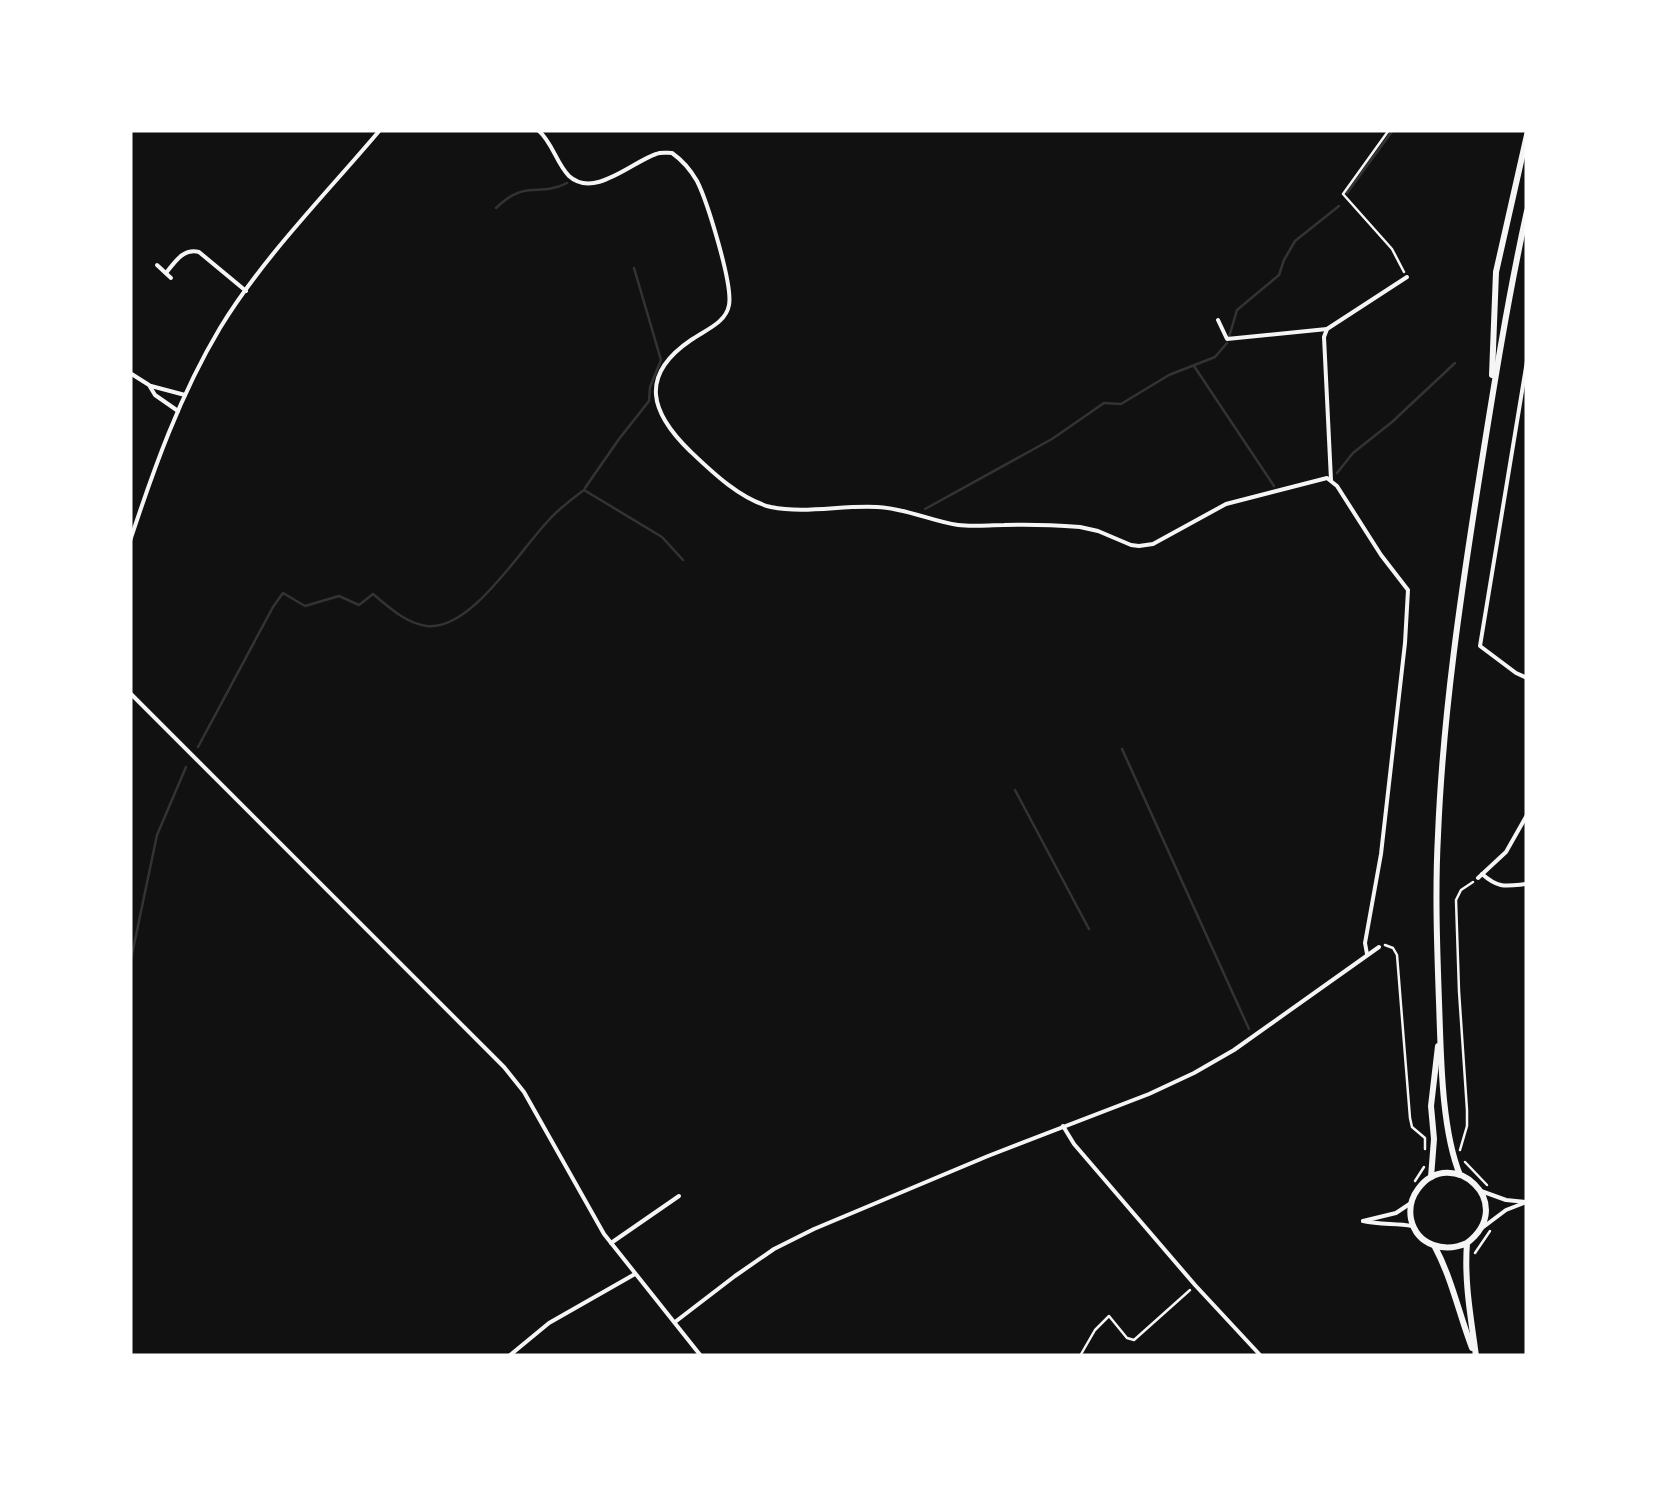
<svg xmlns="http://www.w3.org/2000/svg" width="1657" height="1486" viewBox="0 0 1657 1486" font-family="'Nunito Sans',sans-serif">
	<rect width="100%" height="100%" fill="#111"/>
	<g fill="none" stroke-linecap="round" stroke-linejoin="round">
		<!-- stream -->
		<g stroke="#333" stroke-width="2.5">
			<polyline points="1347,193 1393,130"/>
			<path d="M496,208C527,178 538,198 567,183"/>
			<polyline points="1229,337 1237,310 1279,275 1284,260 1295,241 1339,206"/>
			<polyline points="1194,366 1274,486"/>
			<polyline points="1337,473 1353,453 1392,422 1455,363"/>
			<polyline points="585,488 619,439 649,401 650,387 661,360 634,268"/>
			<polyline points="925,509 1052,439 1104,403 1121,404 1169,375 1215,357 1227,343"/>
			<path d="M198,747L273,607L283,593L305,606L339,596L359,605L373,594C389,607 405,623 427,626C471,631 520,550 548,521C558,509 572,499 584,490L662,537L683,560"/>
			<polyline points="1122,749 1249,1029"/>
			<polyline points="1015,790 1089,929"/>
			<polyline points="130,964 157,835 186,767"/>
		</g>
		<!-- path -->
		<g stroke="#f5f5f5" stroke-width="2.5">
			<polyline points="1389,130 1343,194 1392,249 1404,272"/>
			<polyline points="1385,945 1393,948 1397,955 1410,1118 1412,1127 1425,1138 1425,1149"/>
			<polyline points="1460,1150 1467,1126 1467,1110 1459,991 1456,900 1461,890 1473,882"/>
			<polyline points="1465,1162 1487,1185"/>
			<polyline points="1415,1181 1424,1167"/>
			<polyline points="1475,1253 1490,1231"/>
			<polyline points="1080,1356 1095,1330 1109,1316 1127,1338 1134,1340 1190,1290"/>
		</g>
		<!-- minor -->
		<g stroke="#f5f5f5" stroke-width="4">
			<path d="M538,130C553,143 556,163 569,176C594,199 632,162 656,154C661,152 666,153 672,153C682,160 690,169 697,181C707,201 733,284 729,305C726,323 705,330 691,340C638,376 651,413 690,451C712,472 741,500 771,507C805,514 842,505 877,507C905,508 931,521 958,525C973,527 989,525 1004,525C1029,524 1054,525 1080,527L1098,531L1131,545L1139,546L1153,544L1226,504L1327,478L1337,486L1381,555L1408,590L1405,643L1381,854L1365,943L1367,954"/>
			<polyline points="157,265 171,278"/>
			<path d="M166,273C175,262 183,248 199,252L246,291"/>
			<polyline points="1218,320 1227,339 1327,329"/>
			<polyline points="1527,361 1480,646 1516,673 1527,678"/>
			<polyline points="130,373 149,385 155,395 178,411"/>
			<polyline points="151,386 185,395"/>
			<polyline points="1331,480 1324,337 1327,329 1407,277"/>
			<path d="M130,541C154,468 180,395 220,328C264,256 326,194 380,130"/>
			<polyline points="130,693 504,1067 524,1092 604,1234 701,1356"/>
			<path d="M1482,874C1499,889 1506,886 1527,884"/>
			<polyline points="1478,878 1506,852 1527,815"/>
			<polyline points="1063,1126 1074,1144 1195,1285 1261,1356"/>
			<polyline points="1481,1191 1506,1200 1527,1202"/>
			<polyline points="1363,1221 1396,1213 1411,1203"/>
			<path d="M1363,1221C1380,1225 1396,1223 1412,1226"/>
			<polyline points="1482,1228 1506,1210 1524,1203"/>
			<polyline points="611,1243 679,1196"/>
			<polyline points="675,1322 735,1276 774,1249 814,1229 988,1156 1149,1094 1194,1073 1234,1050 1379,947"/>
			<polyline points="509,1356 549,1323 635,1274"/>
		</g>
		<!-- trunk -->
		<g stroke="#f5f5f5" stroke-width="6">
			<polyline points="1492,375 1496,272 1527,135"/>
			<path d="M1460,1175C1441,1128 1441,1054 1439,1002C1437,946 1435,891 1438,835C1443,713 1461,593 1480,473C1494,385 1508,297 1527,211"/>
			<polyline points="1431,1177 1434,1139 1431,1106 1438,1046"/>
			<path d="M1467,1243C1445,1253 1417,1246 1411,1219C1409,1208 1412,1197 1418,1189C1451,1144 1519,1203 1467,1243C1464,1282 1471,1318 1476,1356"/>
			<path d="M1435,1247C1452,1279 1459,1314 1472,1348"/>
		</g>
	</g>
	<!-- border -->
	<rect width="1657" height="1486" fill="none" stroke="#ffffff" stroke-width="265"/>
</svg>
